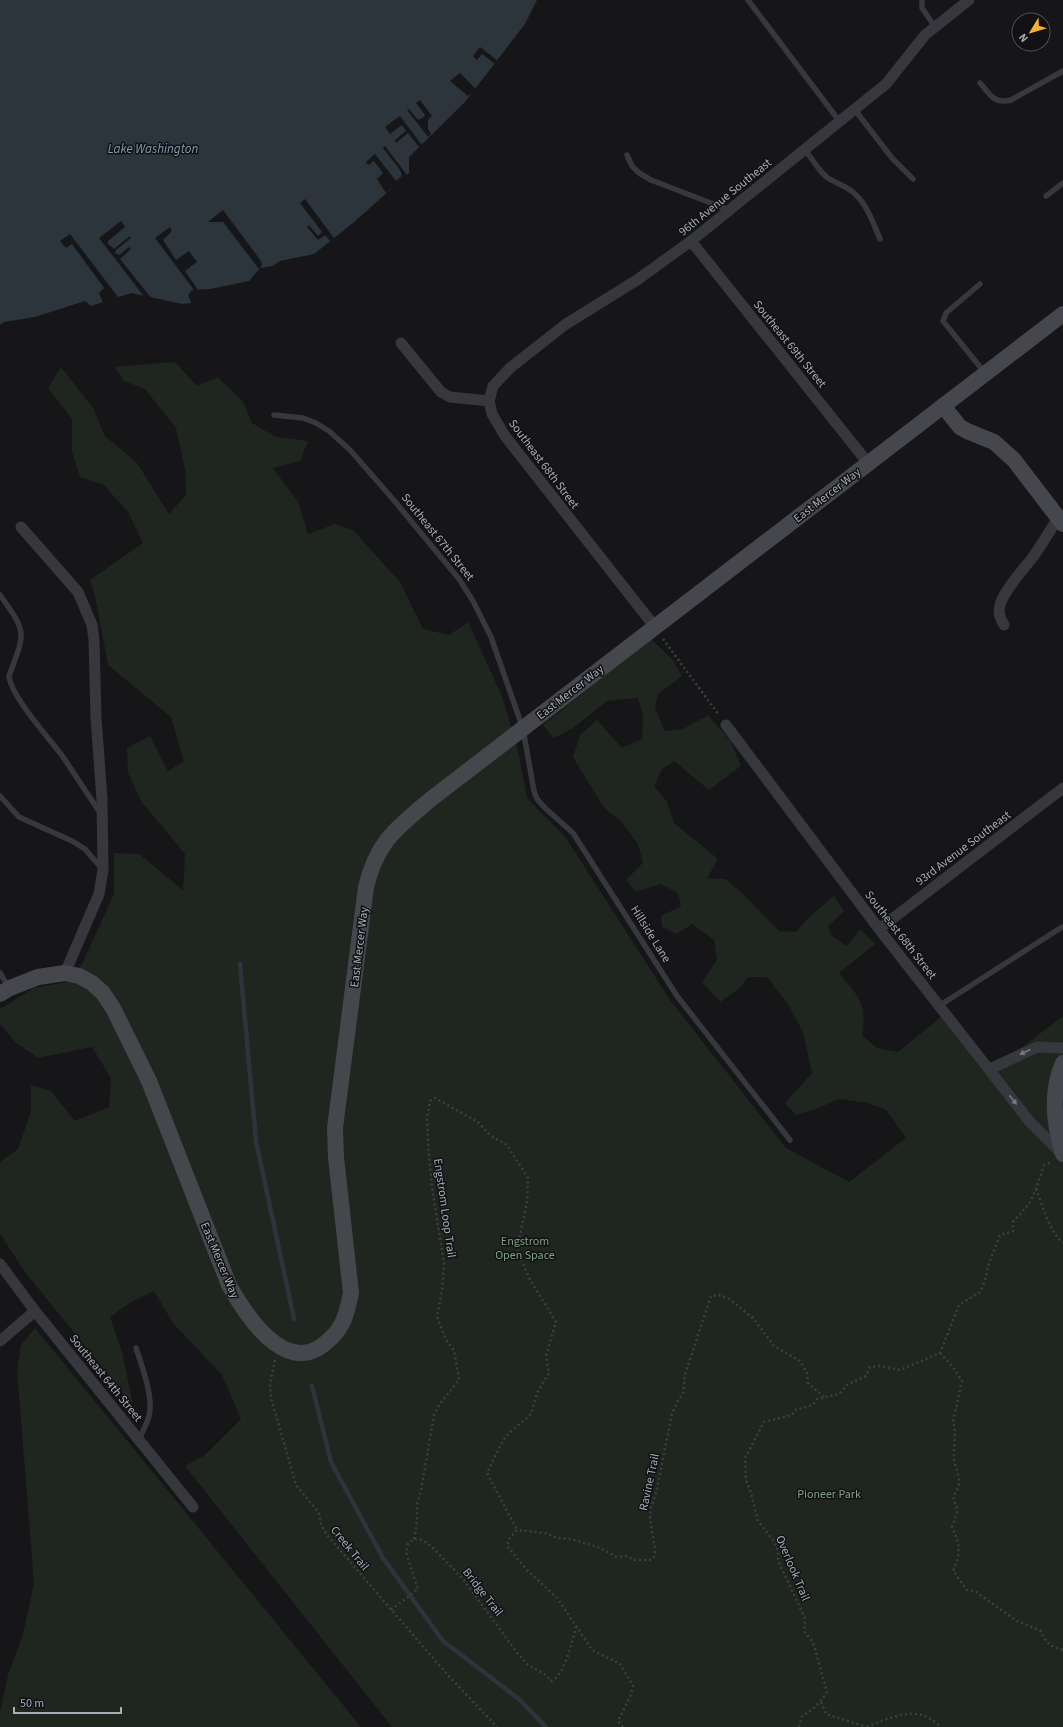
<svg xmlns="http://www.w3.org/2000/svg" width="1063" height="1727" viewBox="0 0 1063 1727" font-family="'Source Sans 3',sans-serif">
	<rect width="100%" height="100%" fill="#161618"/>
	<!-- green -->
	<g fill="#1e261f">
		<path d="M175,362L197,386L218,377L243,402L252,423L276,437L308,441L300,461L273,468L298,502L308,534L335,524L353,530L400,582L423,629L449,635L468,622L502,696L518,750L527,798L566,838L670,1000L786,1148L849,1182L906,1138L886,1110L868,1103L839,1099L814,1110L796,1115L785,1103L812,1073L803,1032L787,1003L767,977H749L737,990L720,1002L702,982L717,960L714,940L692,924L677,934L662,927L661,916L681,906L678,893L660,884L636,892L626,880L643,863L638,844L621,821L604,808L573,757L580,735L597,720L622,748L642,739L643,716L638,698L607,701L573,728L554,738L543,725L651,639L673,660L682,676L658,694L655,708L665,731L683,729L708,715L731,742L741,766L709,790L674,761L662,769L654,786L667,802L674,823L718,859L707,878L725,879L741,892L779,931L796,932L810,916L834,896L844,911L828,926L831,935L847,946L860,929L875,944L839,973C859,998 867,1002 862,1035L877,1048L898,1052L941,1017L986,1075L1063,1016V1727H392L185,1466L205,1455L241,1419L222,1375L173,1323L154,1291L131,1302L110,1317L122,1352L133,1405L25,1272L0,1234V1162L18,1149L31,1111V1085L51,1091L75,1121L109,1107L111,1078L92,1047L38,1058L16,1043L0,1024V1009L34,988L67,982L82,964L114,894V853L139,854L183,890L185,854L142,802L128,773L127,748L150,736L168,771L184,761L171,717L108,665L95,595L90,580L143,543L128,512L104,485L80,477L72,452V419L48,388L61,367L93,408L105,436L137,463L169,514L186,495L185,469L176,428L145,389L124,381L114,367Z"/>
		<polygon points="35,1328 361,1727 0,1727 0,1712 8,1675 23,1634 34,1583 17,1370 21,1345"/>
	</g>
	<!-- water -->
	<polygon fill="#2c353c" points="0,0 537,0 525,24 465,102 409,157 409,173 353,223 314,254 280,261 272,266 260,268 249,281 210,289 192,290 188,295 191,303 182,304 131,293 91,306 85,301 35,317 4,322 0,325"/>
	<!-- pier -->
	<g fill="#161618">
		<polygon points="480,47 497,60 495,64 482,54 477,60 473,56"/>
		<polygon points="460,73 476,89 468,96 450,81"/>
		<polygon points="420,100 432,116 428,120 428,129 431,134 428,137 407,110 409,109 418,120 424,117 425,115 416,103"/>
		<polygon points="400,116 422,145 419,147 408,133 396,143 395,140 406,131 402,125 390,134 385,127"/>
		<polygon points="385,146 407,175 386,193 377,179 383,173 374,161 368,165 366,162 375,154 396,181 402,176 400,170 383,148"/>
		<polygon points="305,199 334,238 330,241 325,235 318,240 307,227 309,225 318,236 322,232 300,203"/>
		<polygon points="223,210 261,261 262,265 259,269 223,222 208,222"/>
		<polygon points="121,221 125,227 108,241 108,244 114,249 130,236 131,238 116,250 115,253 119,255 129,247 131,249 120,259 152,299 146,299 99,238"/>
		<polygon points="170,227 172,231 163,240 176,260 189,251 197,262 185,271 198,290 194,290 155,238"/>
		<polygon points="70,234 118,297 103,303 99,293 104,288 72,244 66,248 60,241"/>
	</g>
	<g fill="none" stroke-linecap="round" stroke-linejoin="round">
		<!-- stream -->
		<g stroke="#2c353c" stroke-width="4.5">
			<polyline points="240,964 256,1141 294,1319"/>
			<polyline points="312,1386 331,1462 383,1558 443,1641 519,1699 546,1727"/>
		</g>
		<!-- path -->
		<g stroke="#3d3f44" stroke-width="2.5" stroke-dasharray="2 3" stroke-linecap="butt">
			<polyline points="663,639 719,715"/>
			<path d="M1036,1189C1043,1206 1049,1231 1063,1243"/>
			<path d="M940,1353L953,1367L962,1381L953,1422C957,1431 953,1448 954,1459C955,1467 960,1476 959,1484C956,1499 949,1491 958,1510L952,1527C960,1544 961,1553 953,1571L967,1590L976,1592L1017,1621L1041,1631C1046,1644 1050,1646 1063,1650"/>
			<polyline points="275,1360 270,1384 271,1398 296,1485 319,1513 321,1525 327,1535 445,1672 497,1727"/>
			<polyline points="414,1539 417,1522 417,1504 421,1491 434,1415 439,1405 459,1380 454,1350 446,1340 437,1317 442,1291 444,1263 433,1194 429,1157 427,1119 430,1101 435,1098 478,1122 491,1136 507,1145 528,1178 527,1202 517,1249 530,1280 556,1322 546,1356 549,1373 537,1393 531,1414 506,1436 500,1446 487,1473 517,1530"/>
			<path d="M391,1610L418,1589L406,1552L408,1544L414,1539L422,1540L431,1546L463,1579L518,1654L528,1665L546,1675L551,1681C565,1675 572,1642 576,1627"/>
			<polyline points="821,1702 826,1714 867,1727"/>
			<polyline points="623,1727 618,1721 630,1697 633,1686 620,1664 592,1650 558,1599 526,1569 507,1546 509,1539 517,1530 545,1533 557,1538 571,1539 598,1547 617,1557 626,1556 635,1560 650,1560 654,1557 655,1550 650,1518 651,1507 656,1493 672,1414 678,1400 683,1394 685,1374 711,1296 719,1295 728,1298 753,1318 774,1346 800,1361 807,1373 808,1383 824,1397"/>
			<path d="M799,1727L802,1716C813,1710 820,1703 827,1692L813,1642L804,1631L805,1618L778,1561V1550L773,1540L758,1521L751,1493L746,1480L745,1458L764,1422L792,1415L795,1410L813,1405L817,1399L839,1394L848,1384L866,1376L870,1367L879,1366L900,1370L940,1353L959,1305L980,1292L985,1281L988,1266L1000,1235L1013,1231V1222L1029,1204L1036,1189L1044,1165L1052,1162"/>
			<path d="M867,1727C881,1721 908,1709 924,1716C930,1718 936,1723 942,1727"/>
		</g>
		<!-- lane -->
		<g stroke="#37383d" stroke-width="5.5">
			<polyline points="748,0 840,122"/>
			<polyline points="922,0 922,8 935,27"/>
			<path d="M980,83C991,95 993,104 1011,100L1063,71"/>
			<polyline points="855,110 892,158 913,179"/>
			<path d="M805,150C812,158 819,172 828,178C837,184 847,186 855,194C868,206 873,223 880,239"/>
			<polyline points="627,155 632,166 639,173 651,180 729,210"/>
			<polyline points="1046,196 1063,183"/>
			<polyline points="980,284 946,313 943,321 985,373"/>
			<polyline points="274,415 303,418 316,423 329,431 350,450 392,498 459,579 473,601 491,637 523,729 534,791 537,799 545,808 573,833 677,996 790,1140"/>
			<path d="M0,595C28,634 25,632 9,676C11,697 50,739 63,757C76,776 88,795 101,814"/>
			<polyline points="0,796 19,817 72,841 85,849 102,869"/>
			<polyline points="0,973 9,988"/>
			<polyline points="939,1006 1062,927"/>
			<path d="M136,1348C142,1366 154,1398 149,1416C147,1424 142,1432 139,1440"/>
		</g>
		<!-- street -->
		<g stroke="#37383d" stroke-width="11">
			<polyline points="691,241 868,463"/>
			<polyline points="401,343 441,392 450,397 489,401 492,414 505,436 655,627"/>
			<polyline points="489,401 493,386 510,368 566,324 637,280 691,241 886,84 925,35 969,0"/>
			<polyline points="21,527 78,592 92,625 94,640 96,717 102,800 103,870 99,894 65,973"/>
			<path d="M1004,625C1000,618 998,613 1000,605C1004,590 1023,570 1033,557C1042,544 1050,531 1058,518"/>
			<polyline points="726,725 879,929 1030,1122 1063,1155"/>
			<polyline points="879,929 1063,788"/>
			<polyline points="990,1069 1037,1047 1063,1048"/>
			<polyline points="0,1264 35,1311 193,1507"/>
			<polyline points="0,1341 35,1311"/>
		</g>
		<!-- secondary -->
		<g stroke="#45474d" stroke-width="16">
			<polyline points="943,406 960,427 967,431 994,442 1014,460 1063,524"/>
			<path d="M0,994L10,988L38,977L65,973L79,976L92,983L103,993L113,1008L149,1081L229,1285C245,1314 284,1375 323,1345C343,1330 346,1317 351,1293L336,1157L335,1128L366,887C377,841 396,829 431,799L1063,314"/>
			<path d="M1063,1063C1050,1093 1054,1123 1063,1154"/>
		</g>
	</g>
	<!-- one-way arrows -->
	<defs><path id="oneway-solid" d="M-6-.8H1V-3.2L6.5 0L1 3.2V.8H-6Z"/></defs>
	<g fill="#757881">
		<use href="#oneway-solid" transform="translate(1025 1052) rotate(155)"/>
		<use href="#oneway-solid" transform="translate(1013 1100) rotate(52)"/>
	</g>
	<g text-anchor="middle" stroke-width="3" stroke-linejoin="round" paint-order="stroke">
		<!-- street labels -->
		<g font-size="12" fill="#a8adb8" stroke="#111113">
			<text transform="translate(725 197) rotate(-39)" y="4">96th Avenue Southeast</text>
			<text transform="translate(790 344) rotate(51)" y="4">Southeast 69th Street</text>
			<text transform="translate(544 464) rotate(53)" y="4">Southeast 68th Street</text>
			<text transform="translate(827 495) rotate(-38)" y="4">East Mercer Way</text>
			<text transform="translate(438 537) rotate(51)" y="4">Southeast 67th Street</text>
			<text transform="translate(570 692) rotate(-38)" y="4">East Mercer Way</text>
			<text transform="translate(963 848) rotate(-37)" y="4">93rd Avenue Southeast</text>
			<text transform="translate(651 934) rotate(58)" y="4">Hillside Lane</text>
			<text transform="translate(901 935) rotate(52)" y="4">Southeast 68th Street</text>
			<text transform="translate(359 947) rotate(-83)" y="4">East Mercer Way</text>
			<text transform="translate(445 1208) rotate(82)" y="4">Engstrom Loop Trail</text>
			<text transform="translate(220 1260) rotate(67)" y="4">East Mercer Way</text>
			<text transform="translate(106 1378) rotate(51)" y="4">Southeast 64th Street</text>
			<text transform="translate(649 1482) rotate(-78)" y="4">Ravine Trail</text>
			<text transform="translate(350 1548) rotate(51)" y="4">Creek Trail</text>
			<text transform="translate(793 1568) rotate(67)" y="4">Overlook Trail</text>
			<text transform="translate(483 1592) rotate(52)" y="4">Bridge Trail</text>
		</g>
		<!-- park labels -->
		<g font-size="12" fill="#7fa381" stroke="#111113">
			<text x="525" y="1245">Engstrom<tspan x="525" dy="14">Open Space</tspan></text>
			<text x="829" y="1498">Pioneer Park</text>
		</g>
		<!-- water labels -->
		<g font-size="13" font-style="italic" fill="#7f9bb3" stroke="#111113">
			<text x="153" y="153">Lake Washington</text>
		</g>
	</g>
	<!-- north arrow -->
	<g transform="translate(1031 32) rotate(232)"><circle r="19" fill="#111113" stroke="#4d4f55"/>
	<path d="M0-3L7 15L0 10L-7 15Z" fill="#f2b134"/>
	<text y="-6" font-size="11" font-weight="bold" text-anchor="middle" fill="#a8adb8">N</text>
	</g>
	<!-- scale -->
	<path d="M14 1707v6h107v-6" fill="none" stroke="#a8adb8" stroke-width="2"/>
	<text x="20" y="1707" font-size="12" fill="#a8adb8" stroke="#111113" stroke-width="3" paint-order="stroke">50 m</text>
</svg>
